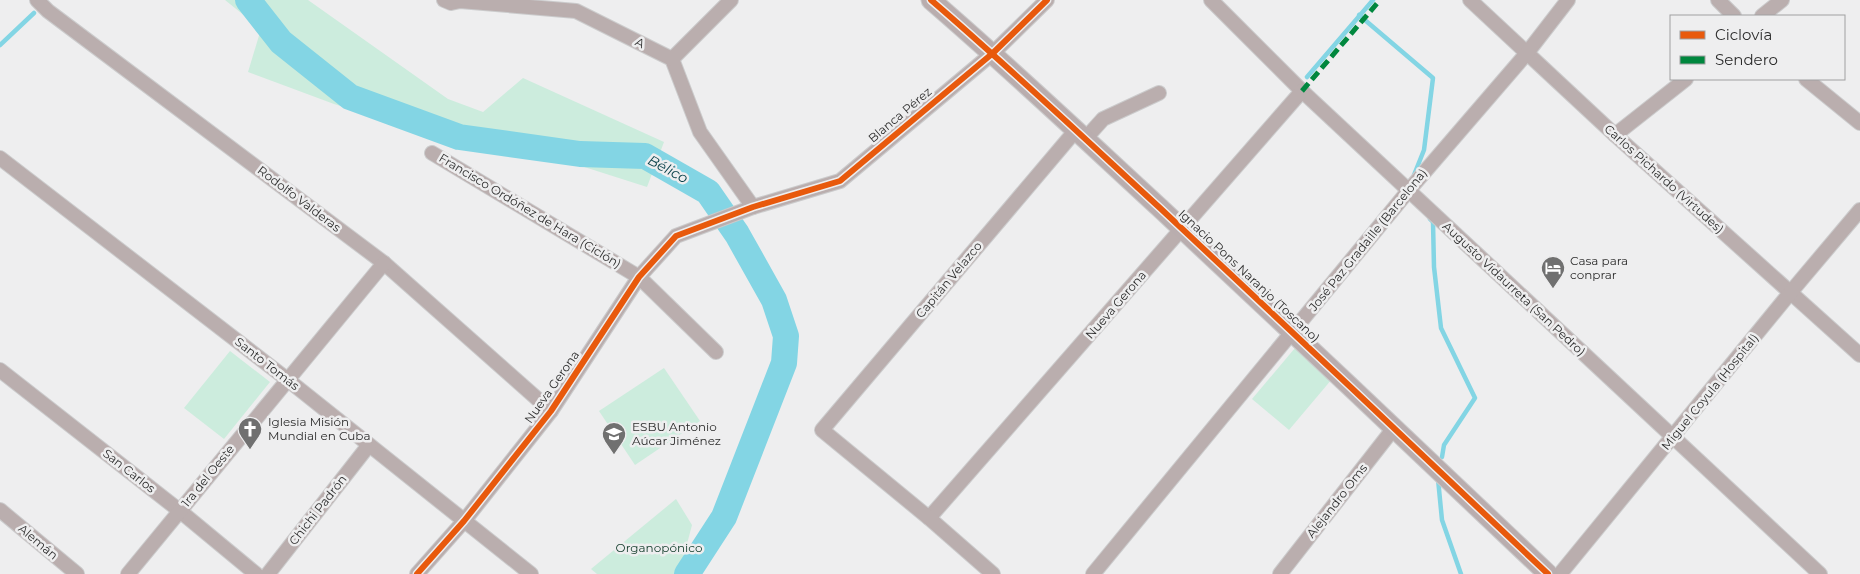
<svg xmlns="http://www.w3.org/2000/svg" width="1860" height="574" viewBox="0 0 1860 574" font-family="Montserrat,sans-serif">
	<rect width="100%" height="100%" fill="#eeeeef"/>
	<!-- green -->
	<g fill="#ccecdd">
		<polygon points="225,0 308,0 448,99 483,112 523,78 664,142 647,187 553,157 463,145 334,104 248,72 261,29"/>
		<polygon points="1295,348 1332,379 1289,430 1252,399"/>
		<polygon points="230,351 270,382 224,439 184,408"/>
		<polygon points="664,368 700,421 635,465 599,411"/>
		<polygon points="676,499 692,525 679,574 597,574 591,569"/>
	</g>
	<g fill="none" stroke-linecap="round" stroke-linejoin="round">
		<!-- stream -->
		<g stroke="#83d5e4" stroke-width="4.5">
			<polyline points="1359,15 1433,78 1424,150 1414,175"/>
			<polyline points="0,45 34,13"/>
			<polyline points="1307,77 1373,0"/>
			<polyline points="1430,219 1433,222 1434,267 1441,328 1475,398 1444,445 1442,457"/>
			<polyline points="1438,479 1442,520 1461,574"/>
		</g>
		<!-- river -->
		<polyline stroke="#83d5e4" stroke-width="26" points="248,0 281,42 350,97 459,137 580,154 645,156 708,192 737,234 774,300 786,336 784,363 724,517 687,574"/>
		<!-- street casing -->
		<g stroke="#cbcbcc" stroke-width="16">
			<g id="street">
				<polyline points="37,0 48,11 384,263 551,411"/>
				<polyline points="444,0 451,3 460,1 576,11 672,59 700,132 753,207"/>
				<polyline points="1211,0 1302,91 1820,574"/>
				<polyline points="1470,0 1615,135 1860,355"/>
				<polyline points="1718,0 1734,16"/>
				<polyline points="1762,16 1782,0"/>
				<polyline points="672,59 731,0"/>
				<polyline points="1806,79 1860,123"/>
				<polyline points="1615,135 1686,79"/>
				<polyline points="1085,139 1103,119 1159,93"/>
				<polyline points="432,153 639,277 716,352"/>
				<polyline points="0,158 288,380 531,574"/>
				<polyline points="0,370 180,511 256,574"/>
				<polyline points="0,510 77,574"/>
				<polyline points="929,518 1302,91"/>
				<polyline points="128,574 384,263"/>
				<polyline points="268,574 369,445"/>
				<polyline points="417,574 464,521 551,411 639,277 676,236 753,207 840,181 993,53 1047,0"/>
				<polyline points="993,574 929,518 822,430 1076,130"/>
				<polyline points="1093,574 1409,190 1527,53 1568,0"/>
				<polyline points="1280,574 1394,428"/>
				<polyline points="1560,574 1790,293 1860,210"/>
			</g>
		</g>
		<!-- secondary casing -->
		<g stroke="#cbcbcc" stroke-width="21">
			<path id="secondary" d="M931,0C1009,67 1084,138 1160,208C1290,329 1419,452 1548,574"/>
		</g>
		<!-- street -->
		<use href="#street" stroke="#baaeae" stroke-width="14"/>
		<!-- secondary -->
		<use href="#secondary" stroke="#b9adae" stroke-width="19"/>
		<!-- quiet -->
		<polyline stroke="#00873e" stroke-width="5" stroke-dasharray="10 5" stroke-linecap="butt" points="1302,91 1380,0"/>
		<!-- cycleway casing -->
		<g stroke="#eeeeef" stroke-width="9">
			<g id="cycleway">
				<path d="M931,0C1009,67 1084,138 1160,208C1290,329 1419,452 1548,574"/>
				<polyline points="417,574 464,521 551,411 639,277 676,236 753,207 840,181 993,53 1047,0"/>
			</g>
		</g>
		<!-- cycleway -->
		<use href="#cycleway" stroke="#e8590c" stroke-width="6"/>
	</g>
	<!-- icons -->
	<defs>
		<g id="hotel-pin" transform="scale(1.25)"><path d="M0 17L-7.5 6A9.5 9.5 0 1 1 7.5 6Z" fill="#707070" stroke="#eeeeef"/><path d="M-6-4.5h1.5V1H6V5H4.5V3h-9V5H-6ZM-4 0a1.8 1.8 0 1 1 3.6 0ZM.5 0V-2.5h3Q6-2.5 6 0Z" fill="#fff"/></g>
		<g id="church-pin" transform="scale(1.25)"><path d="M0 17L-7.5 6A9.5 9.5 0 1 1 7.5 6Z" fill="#707070" stroke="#eeeeef"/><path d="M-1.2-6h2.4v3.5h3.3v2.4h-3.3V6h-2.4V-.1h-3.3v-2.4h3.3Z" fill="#fff"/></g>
		<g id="school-pin" transform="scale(1.25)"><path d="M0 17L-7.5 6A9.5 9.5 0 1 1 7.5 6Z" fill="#707070" stroke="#eeeeef"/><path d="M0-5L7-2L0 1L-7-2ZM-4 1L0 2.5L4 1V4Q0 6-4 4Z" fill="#fff"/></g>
	</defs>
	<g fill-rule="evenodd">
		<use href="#hotel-pin" x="1553" y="268"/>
		<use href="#church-pin" x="250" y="429"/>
		<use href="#school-pin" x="614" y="434"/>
	</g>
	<g text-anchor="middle" stroke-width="5" stroke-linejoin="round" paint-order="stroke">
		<!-- street labels -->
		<g font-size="12" fill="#2c2c2c" stroke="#eeeeef">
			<text transform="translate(640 43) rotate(27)" y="4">A</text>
			<text transform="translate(900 115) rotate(-40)" y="4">Blanca Pérez</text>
			<text transform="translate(1664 179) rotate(42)" y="4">Carlos Pichardo (Virtudes)</text>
			<text transform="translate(299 199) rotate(37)" y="4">Rodolfo Valderas</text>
			<text transform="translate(530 211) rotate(31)" y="4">Francisco Ordóñez de Hara (Ciclón)</text>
			<text transform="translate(1368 240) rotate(-51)" y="4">José Paz Gradaille (Barcelona)</text>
			<text transform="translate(1249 276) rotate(43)" y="4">Ignacio Pons Naranjo (Toscano)</text>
			<text transform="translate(949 280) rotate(-50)" y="4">Capitán Velazco</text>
			<text transform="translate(1514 289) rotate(43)" y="4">Augusto Vidaurreta (San Pedro)</text>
			<text transform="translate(1116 305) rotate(-49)" y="4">Nueva Gerona</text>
			<text transform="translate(267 364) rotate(38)" y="4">Santo Tomás</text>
			<text transform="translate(552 387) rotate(-55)" y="4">Nueva Gerona</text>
			<text transform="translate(1710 392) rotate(-51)" y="4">Miguel Coyula (Hospital)</text>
			<text transform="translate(129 471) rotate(38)" y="4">San Carlos</text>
			<text transform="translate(208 476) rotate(-51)" y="4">1ra del Oeste</text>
			<text transform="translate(1337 501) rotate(-52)" y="4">Alejandro Oms</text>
			<text transform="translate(318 510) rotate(-52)" y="4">Chichi Padrón</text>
			<text transform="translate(38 542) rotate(40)" y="4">Alemán</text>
		</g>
		<!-- poi labels -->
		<g font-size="12" fill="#2c2c2c" stroke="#eeeeef" text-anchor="start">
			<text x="1570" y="265">Casa para<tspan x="1570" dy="14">conprar</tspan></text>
			<text x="268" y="426">Iglesia Misión<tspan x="268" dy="14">Mundial en Cuba</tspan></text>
			<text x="632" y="431">ESBU Antonio<tspan x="632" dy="14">Aúcar Jiménez</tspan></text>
		</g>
		<!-- park labels -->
		<g font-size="12" fill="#17402f" stroke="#eeeeef">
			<text x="659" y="552">Organopónico</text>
		</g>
		<!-- water labels -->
		<g font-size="14" font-style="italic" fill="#084049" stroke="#eeeeef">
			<text transform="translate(668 169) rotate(28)" y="5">Bélico</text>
		</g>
	</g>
	<!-- legend -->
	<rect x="1670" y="15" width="175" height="65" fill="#eeeeef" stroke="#a0a0a1"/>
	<rect x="1680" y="31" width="25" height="8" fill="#e8590c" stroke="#a0a0a1"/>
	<text x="1715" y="40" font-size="15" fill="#2c2c2c">Ciclovía</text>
	<rect x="1680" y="56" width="25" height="8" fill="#00873e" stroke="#a0a0a1"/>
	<text x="1715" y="65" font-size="15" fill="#2c2c2c">Sendero</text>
</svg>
